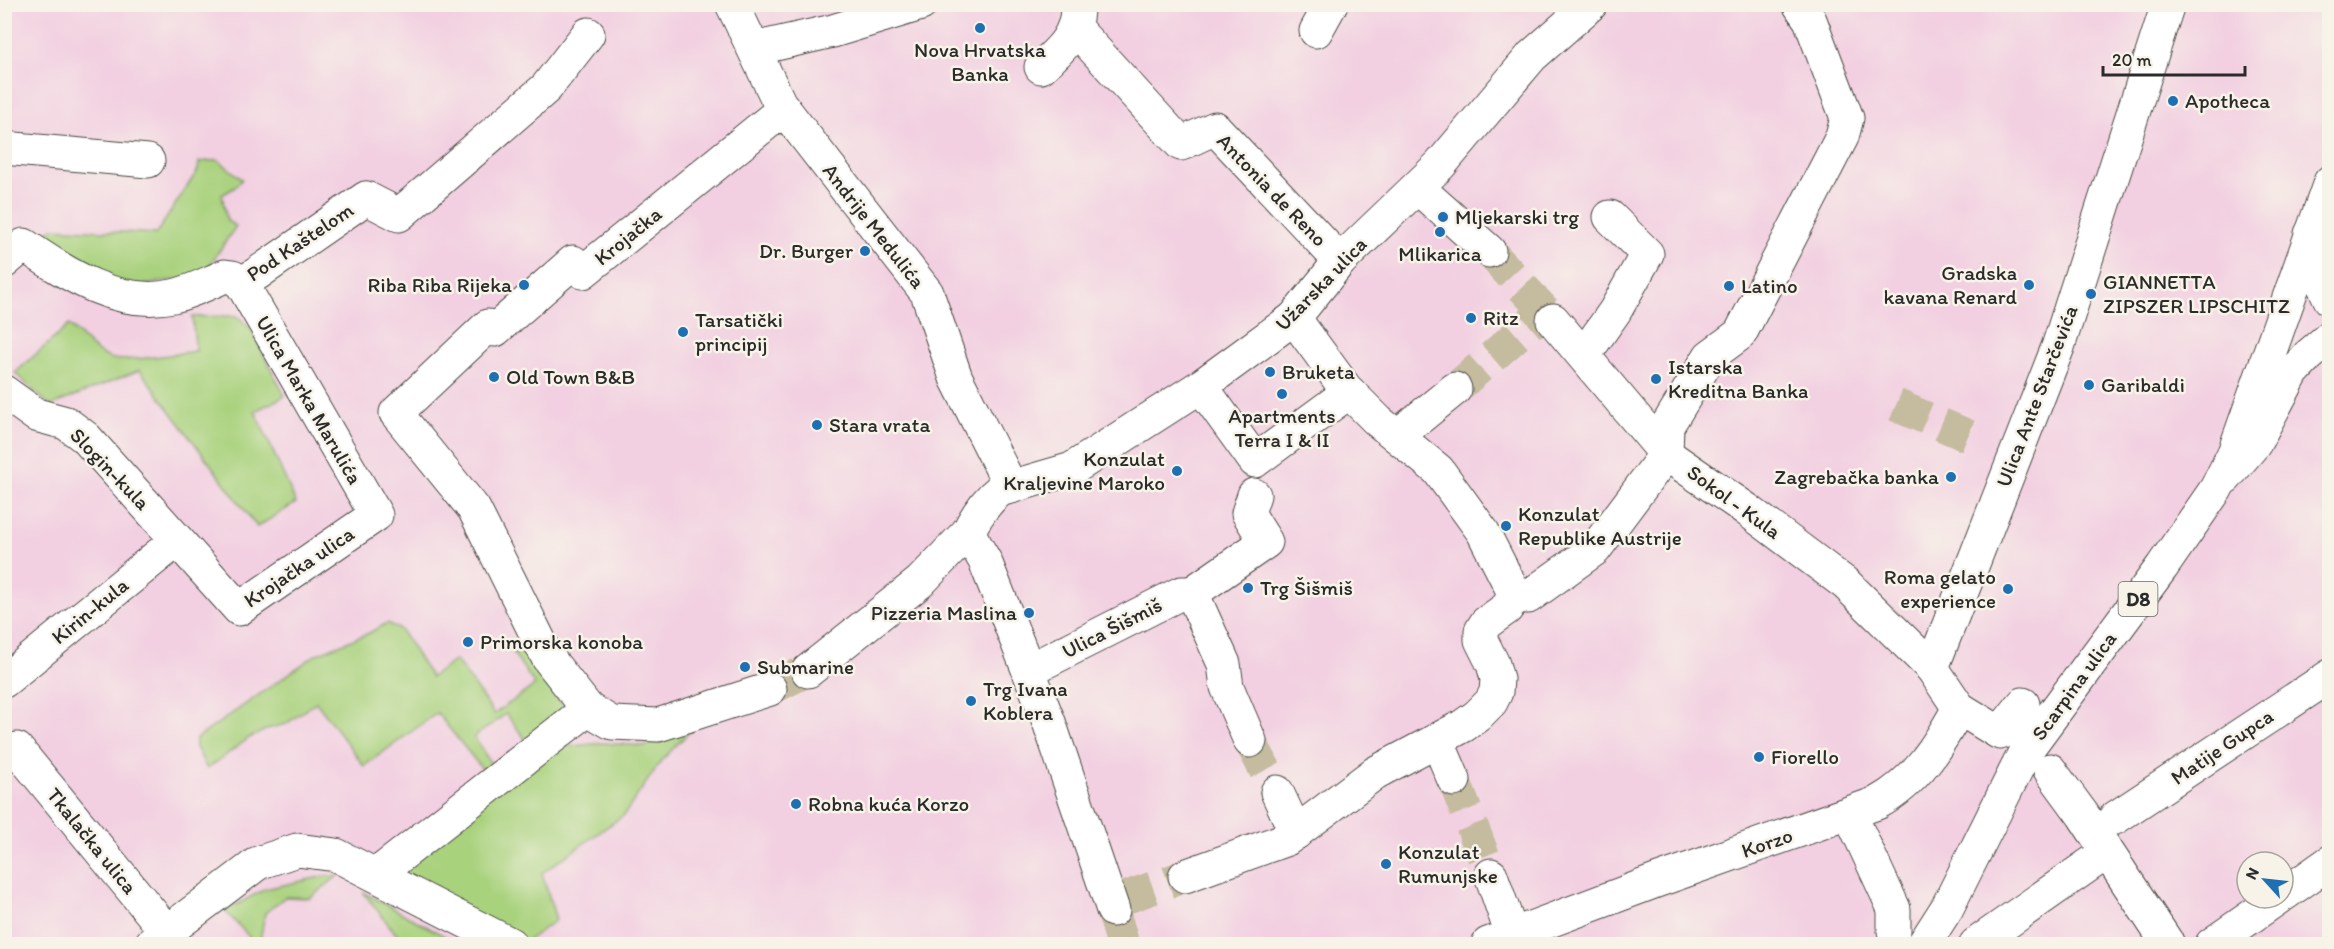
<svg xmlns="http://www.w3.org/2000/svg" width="2334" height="949" viewBox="0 0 2334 949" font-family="Itim,sans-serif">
	<rect width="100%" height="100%" fill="#f7f3e8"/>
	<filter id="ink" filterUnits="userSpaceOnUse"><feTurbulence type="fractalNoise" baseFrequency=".0167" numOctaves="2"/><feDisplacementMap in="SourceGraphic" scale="12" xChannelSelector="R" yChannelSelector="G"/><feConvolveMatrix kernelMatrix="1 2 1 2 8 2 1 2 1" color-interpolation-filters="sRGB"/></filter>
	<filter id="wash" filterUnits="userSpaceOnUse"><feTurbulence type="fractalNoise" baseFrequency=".008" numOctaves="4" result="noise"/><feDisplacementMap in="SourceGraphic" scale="24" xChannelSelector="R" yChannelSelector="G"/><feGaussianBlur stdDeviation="1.35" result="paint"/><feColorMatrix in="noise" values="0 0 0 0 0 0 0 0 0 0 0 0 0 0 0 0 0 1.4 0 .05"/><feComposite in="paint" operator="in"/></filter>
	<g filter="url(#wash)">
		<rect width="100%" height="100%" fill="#ebe0bd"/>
		<!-- built -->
		<path fill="#f2cfe1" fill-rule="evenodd" d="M5,5H2329V944H5ZM2247,862H2283V898H2247Z"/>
		<!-- green -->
		<g fill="#a9d27d" stroke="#6a7e54" stroke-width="1.5">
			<polygon points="218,160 242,179 234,188 222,195 227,221 236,226 205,272 181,279 142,285 100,280 41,237 53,228 156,234 198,170 199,162"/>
			<path d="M228,316L238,317L250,328L285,396L255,411L296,503L257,527L140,370L50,406L15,373L69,325C82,337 95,354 113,359C127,363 179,353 196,351L192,317Z"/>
			<polygon points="387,623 401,630 431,677 456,660 494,714 535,685 513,653 522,650 527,651 546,686 556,695 565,709 526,740 506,714 474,737 493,767 482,769 437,713 364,766 316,702 286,724 270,728 249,738 207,769 196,747 196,739 317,654 369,633"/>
			<polygon points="691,730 661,761 624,815 542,873 556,920 524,943 389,875 543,749 603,743 645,746"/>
			<polygon points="325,876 338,876 310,898 285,897 265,913 260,941 256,944 225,911 265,889"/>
			<polygon points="363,892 459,944 404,944"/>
		</g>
	</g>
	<g filter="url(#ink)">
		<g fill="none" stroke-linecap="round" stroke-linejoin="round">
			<!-- minor-tunnel -->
			<g stroke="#c5bca0" stroke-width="33" stroke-dasharray="33 16" stroke-linecap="butt">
				<polyline points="1489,251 1553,320"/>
				<polyline points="1455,389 1545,311"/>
				<polyline points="1896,405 1968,436"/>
				<polyline points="770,689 806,671"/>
				<polyline points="1250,741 1277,792"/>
				<polyline points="1454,780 1491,875"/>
				<polyline points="1122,899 1185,876"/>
				<polyline points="1113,910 1123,944"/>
			</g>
			<!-- minor casing -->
			<g stroke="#484641" stroke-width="35">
				<g id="minor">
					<polyline points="732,4 780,104 927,293 956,378 1011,487"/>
					<polyline points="1074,27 1181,144 1215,128 1340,261"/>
					<polyline points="1316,31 1331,4"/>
					<polyline points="754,49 833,31 921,4"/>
					<path d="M1041,67C1061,50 1077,35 1077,7"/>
					<polyline points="4,148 148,161"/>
					<polyline points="1418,188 1489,251"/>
					<polyline points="2311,234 2317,272 2330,299"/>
					<path d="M4,262L24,245C67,274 117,308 173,296C191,292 208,283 225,276L233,277L242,284L376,515L239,609L86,438L66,423L36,415L4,392"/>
					<polyline points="242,284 366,198 399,215 546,88 588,34"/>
					<polyline points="1553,320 1666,454 1746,509 1846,584 1932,668"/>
					<polyline points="1584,355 1615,311 1647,254 1610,217"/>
					<polyline points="1201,386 1255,461 1349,392"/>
					<polyline points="1397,436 1455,389"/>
					<polyline points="2226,477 2255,443 2293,372 2308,356 2330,337"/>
					<polyline points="1192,593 1266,542 1248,513 1254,495"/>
					<polyline points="1514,596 1528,597 1595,549 1666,454 1667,426 1710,356 1740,334 1842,137 1847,118 1810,20 1799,4"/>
					<polyline points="1043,663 1181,593 1192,593 1224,664 1227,687 1250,741"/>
					<polyline points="808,671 920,582 968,532"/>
					<polyline points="4,681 176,541"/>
					<polyline points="770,689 658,725 612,723 588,709 548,658 474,509 396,413 488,326 495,330 573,262 583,272 784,109"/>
					<polyline points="1959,708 1932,668 2058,347 2168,4"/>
					<polyline points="2000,733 2023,704"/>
					<polyline points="1437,740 1454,780"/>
					<polyline points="17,749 167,932"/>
					<polyline points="2050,770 2083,815 2168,944"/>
					<polyline points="1277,792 1296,833"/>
					<polyline points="1850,814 1894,909 1894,931"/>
					<polyline points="2115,818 2330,676"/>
					<polyline points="376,875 588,709"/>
					<polyline points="1491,875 1512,935"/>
					<polyline points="1185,876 1287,839 1375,773 1463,726 1477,716 1491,702 1496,692 1497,679 1493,664 1481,640 1481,631 1486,623 1507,608 1514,596 1512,589 1483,532 1438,470 1378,421 1346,389 1294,318"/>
					<polyline points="2283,895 2330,862"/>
					<path d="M1113,910L1049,722L985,561L968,532C976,516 986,501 1000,490L1072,469L1201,386L1294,318L1340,261L1440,165L1532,56L1591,4"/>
					<polyline points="151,944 258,863 297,850 336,855 510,944"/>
					<path d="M1488,944L1656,881L1877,803C1916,782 1938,746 1959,708L1998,732L2003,731"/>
					<polyline points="1976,944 2106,853"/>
					<polyline points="2212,944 2278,898"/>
				</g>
			</g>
			<!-- major casing -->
			<g stroke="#484641" stroke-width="35">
				<polyline id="major" points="1924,944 1947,908 2025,752 2162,567 2216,489 2234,453 2330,182"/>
			</g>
			<!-- minor -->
			<use href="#minor" stroke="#fff" stroke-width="33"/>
			<!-- major -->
			<use href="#major" stroke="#fff" stroke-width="33"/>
		</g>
	</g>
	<!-- markers -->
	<g fill="#1f6fb2" stroke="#f7f3e8" stroke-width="2">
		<circle cx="980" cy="28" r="6"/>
		<circle cx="2173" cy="101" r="6"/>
		<circle cx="1443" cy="217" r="6"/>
		<circle cx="1440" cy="232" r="6"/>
		<circle cx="865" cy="251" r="6"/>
		<circle cx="524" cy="285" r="6"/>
		<circle cx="2029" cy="285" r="6"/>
		<circle cx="1729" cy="286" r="6"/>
		<circle cx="2091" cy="294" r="6"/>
		<circle cx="1471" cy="318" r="6"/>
		<circle cx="683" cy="332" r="6"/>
		<circle cx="1270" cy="372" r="6"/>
		<circle cx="494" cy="377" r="6"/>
		<circle cx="1656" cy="379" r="6"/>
		<circle cx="2089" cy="385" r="6"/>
		<circle cx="1282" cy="394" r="6"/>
		<circle cx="817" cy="425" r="6"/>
		<circle cx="1177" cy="471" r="6"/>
		<circle cx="1951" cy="477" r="6"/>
		<circle cx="1506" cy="526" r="6"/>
		<circle cx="1248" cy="588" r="6"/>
		<circle cx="2008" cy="589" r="6"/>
		<circle cx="1029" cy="613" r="6"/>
		<circle cx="468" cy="642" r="6"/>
		<circle cx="745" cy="667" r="6"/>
		<circle cx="971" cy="701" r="6"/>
		<circle cx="1759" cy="757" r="6"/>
		<circle cx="796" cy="804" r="6"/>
		<circle cx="1386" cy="864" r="6"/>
	</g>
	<g text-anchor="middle" stroke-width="5" stroke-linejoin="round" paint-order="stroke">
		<!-- shield labels -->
		<rect fill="#f7f3e8" stroke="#686764" stroke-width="1.5" x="2118.5" y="582" width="39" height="34" rx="4.5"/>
		<g font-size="20" font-weight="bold" fill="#2b2b2b">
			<text x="2138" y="606">D8</text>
		</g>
		<!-- poi labels -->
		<g font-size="21" fill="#2b2b2b" stroke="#f7f3e8" text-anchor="start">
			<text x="980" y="57" text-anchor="middle">Nova Hrvatska<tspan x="980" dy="24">Banka</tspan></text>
			<text x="2185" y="108">Apotheca</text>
			<text x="1455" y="224">Mljekarski trg</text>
			<text x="853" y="258" text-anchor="end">Dr. Burger</text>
			<text x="1440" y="261" text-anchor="middle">Mlikarica</text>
			<text x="2017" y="280" text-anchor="end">Gradska<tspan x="2017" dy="24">kavana Renard</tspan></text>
			<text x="2103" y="289">GIANNETTA<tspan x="2103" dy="24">ZIPSZER LIPSCHITZ</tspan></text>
			<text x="512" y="292" text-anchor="end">Riba Riba Rijeka</text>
			<text x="1741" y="293">Latino</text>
			<text x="1483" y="325">Ritz</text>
			<text x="695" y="327">Tarsatički<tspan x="695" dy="24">principij</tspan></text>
			<text x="1668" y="374">Istarska<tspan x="1668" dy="24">Kreditna Banka</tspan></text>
			<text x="1282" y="379">Bruketa</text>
			<text x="506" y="384">Old Town B&amp;B</text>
			<text x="2101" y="392">Garibaldi</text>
			<text x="1282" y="423" text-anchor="middle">Apartments<tspan x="1282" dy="24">Terra I &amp; II</tspan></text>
			<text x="829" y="432">Stara vrata</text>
			<text x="1165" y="466" text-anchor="end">Konzulat<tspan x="1165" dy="24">Kraljevine Maroko</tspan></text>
			<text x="1939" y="484" text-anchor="end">Zagrebačka banka</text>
			<text x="1518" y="521">Konzulat<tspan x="1518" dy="24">Republike Austrije</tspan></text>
			<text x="1996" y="584" text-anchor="end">Roma gelato<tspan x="1996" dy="24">experience</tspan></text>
			<text x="1260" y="595">Trg Šišmiš</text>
			<text x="1017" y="620" text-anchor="end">Pizzeria Maslina</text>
			<text x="480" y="649">Primorska konoba</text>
			<text x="757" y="674">Submarine</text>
			<text x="983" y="696">Trg Ivana<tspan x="983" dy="24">Koblera</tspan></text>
			<text x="1771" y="764">Fiorello</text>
			<text x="808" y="811">Robna kuća Korzo</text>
			<text x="1398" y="859">Konzulat<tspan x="1398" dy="24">Rumunjske</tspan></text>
		</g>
		<!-- street labels -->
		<g font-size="21" fill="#2b2b2b" stroke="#f7f3e8">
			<text transform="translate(1272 190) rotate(46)" y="7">Antonia de Reno</text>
			<text transform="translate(874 226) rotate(52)" y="7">Andrije Medulića</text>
			<text transform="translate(628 236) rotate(-39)" y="7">Krojačka</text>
			<text transform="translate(300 242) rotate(-34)" y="7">Pod Kaštelom</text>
			<text transform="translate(1321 284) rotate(-46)" y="7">Užarska ulica</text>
			<text transform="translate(2037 396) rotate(-69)" y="7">Ulica Ante Starčevića</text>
			<text transform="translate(309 400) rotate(60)" y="7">Ulica Marka Marulića</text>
			<text transform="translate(110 469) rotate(46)" y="7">Slogin-kula</text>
			<text transform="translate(1734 502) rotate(36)" y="7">Sokol - Kula</text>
			<text transform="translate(299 567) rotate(-34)" y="7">Krojačka ulica</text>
			<text transform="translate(90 611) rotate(-39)" y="7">Kirin-kula</text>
			<text transform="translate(1112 628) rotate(-27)" y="7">Ulica Šišmiš</text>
			<text transform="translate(2074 686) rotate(-54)" y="7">Scarpina ulica</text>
			<text transform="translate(2222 747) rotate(-34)" y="7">Matije Gupca</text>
			<text transform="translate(92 841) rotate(51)" y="7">Tkalačka ulica</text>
			<text transform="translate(1767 843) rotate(-19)" y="7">Korzo</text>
		</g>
	</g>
	<!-- margin -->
	<rect width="2334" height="949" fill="none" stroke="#f7f3e8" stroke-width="24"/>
	<!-- north arrow -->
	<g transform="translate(2265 880) rotate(297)"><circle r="28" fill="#f7f3e8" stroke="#a5a39c" stroke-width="1.5"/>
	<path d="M0-4.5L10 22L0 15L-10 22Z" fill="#1f6fb2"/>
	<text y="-9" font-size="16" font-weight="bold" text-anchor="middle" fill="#2b2b2b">N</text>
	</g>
	<!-- scale -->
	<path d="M2103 66v9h142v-9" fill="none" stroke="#2b2b2b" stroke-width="3"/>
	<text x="2112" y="66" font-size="18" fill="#2b2b2b" stroke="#f7f3e8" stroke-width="4.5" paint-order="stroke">20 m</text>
</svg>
